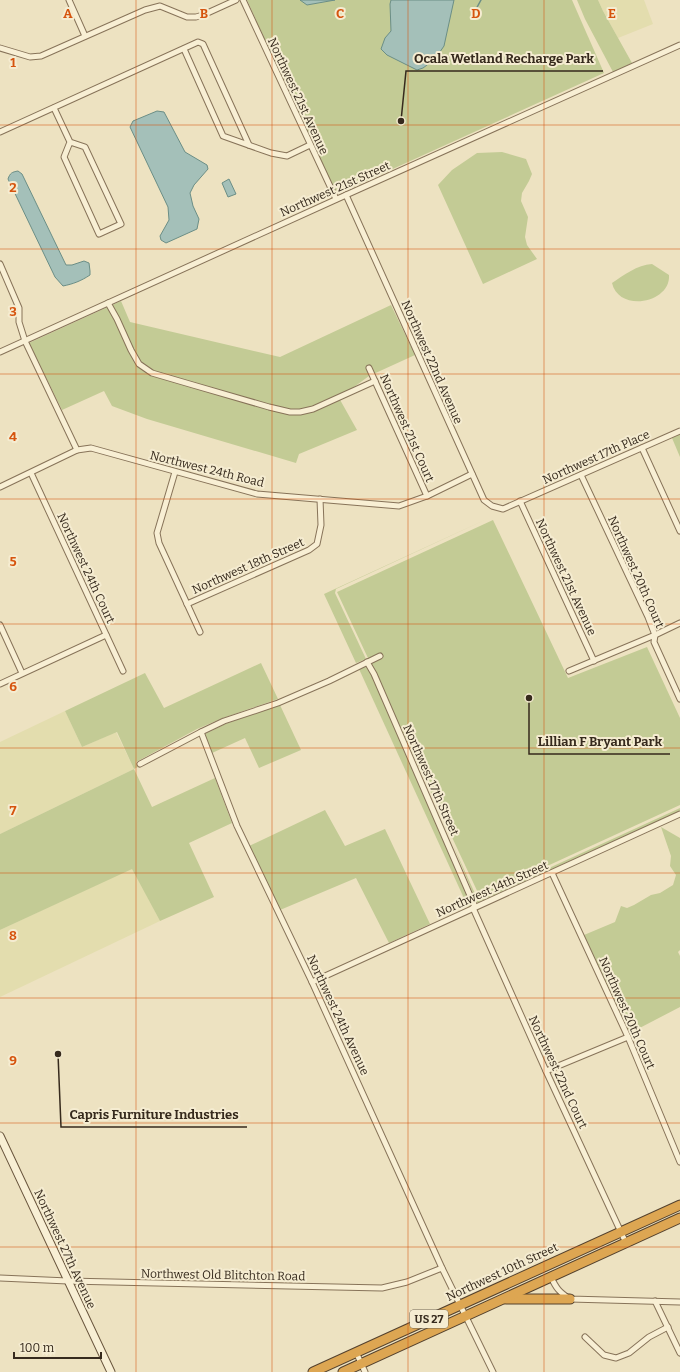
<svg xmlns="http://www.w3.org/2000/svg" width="680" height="1372" viewBox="0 0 680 1372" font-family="Bitter,serif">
	<rect width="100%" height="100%" fill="#ede2c1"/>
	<!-- farmland -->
	<g fill="#e3ddae">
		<polygon points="598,0 644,0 653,24 618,38 603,11"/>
		<polygon points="65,711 82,747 116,732 134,769 0,834 0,742"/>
		<polygon points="132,868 160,921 0,997 0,930"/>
	</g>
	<!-- green -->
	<g fill="#c3cb95">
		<polygon points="247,0 572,0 604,73 342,192 337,193 332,187"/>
		<polygon points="577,0 598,0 603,11 632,63 613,72 585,19"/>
		<polygon points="502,152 526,159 532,174 529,181 522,193 521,201 528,217 525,237 527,245 537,259 483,284 438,185 452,170 477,153"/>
		<path d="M652,264L669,275C671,303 619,313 612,283C624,275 637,265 652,264Z"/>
		<polygon points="121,301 130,322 280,357 391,305 415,355 369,376 339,398 357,430 299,454 296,463 147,419 112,406 104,391 62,410 29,343"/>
		<polygon points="680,434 680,457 672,438"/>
		<polygon points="489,518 336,589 335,593 366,659 356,663 324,594"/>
		<polygon points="493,520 568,678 647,647 680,718 680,805 480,897 337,592"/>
		<polygon points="261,663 278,699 223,718 197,729 136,762 138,767 134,769 152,807 215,778 232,823 189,843 214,897 160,921 132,869 0,930 0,834 134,769 117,732 82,747 65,711 145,673 164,708"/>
		<polygon points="366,666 372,676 472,905 468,907 359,669"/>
		<polygon points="280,705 301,750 259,768 245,738 212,753 205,734 225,724"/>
		<polygon points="680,808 680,811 477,903 453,845 477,898 481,899"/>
		<polygon points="325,810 345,846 385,829 430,924 389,943 356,878 280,910 249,846"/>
		<polygon points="661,827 680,838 680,950 678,952 680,956 680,1007 630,1033 584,935 615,922 621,906 627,908 634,905 651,895 660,893 673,885 676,875 670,866 671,856"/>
	</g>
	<!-- water -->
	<g fill="#a4c0b9" stroke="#6b8e86">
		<polygon points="300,0 335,0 307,5"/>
		<polygon points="391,0 454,0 444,46 435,59 423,68 417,70 387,55 381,49 385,38 391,31 390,4"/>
		<polygon points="157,111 164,112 185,152 207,165 208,169 194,185 190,193 193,206 199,219 197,229 166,243 161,240 160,236 169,220 168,207 130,127 133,121"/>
		<path d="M18,171L22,174L66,265H72L84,261L89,263L90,271V275C81,281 73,284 63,286L55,277L8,179C10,173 12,172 18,171Z"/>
		<polygon points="229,179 236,194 228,197 222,183"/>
	</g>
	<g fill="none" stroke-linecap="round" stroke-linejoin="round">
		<!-- stream -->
		<polyline stroke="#6b8e86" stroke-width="1.5" points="475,11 481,0"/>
		<!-- street casing -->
		<g stroke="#877359" stroke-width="7">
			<g id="street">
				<polyline points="69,0 85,36"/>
				<polyline points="243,0 336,199"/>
				<polyline points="0,48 30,57 41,56 145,10 160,6 187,17 196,17 203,15 236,0"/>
				<polyline points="184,49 223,136 271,153 287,156 310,145"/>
				<polyline points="54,108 70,142 64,157 99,234 121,224 85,147 70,142"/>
				<polyline points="0,132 198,42 203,44 249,145"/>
				<polyline points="346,195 484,500 492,506 503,509 680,431"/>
				<polyline points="0,264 19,308 19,322 25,341 77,450 91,448 257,494 399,506 427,496 472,474"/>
				<polyline points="108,303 117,319 131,350 139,364 152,373 193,385 269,407 290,412 300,412 313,409 375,381"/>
				<polyline points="0,352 346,195 680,45"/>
				<polyline points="369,368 427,496"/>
				<polyline points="642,448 680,531"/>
				<polyline points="175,472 157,533 159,543 200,632"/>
				<polyline points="31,473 123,671"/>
				<polyline points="581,475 648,617 655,635 654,642 680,699"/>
				<polyline points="0,487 77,450"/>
				<polyline points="520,501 594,661"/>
				<polyline points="187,604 309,550 317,544 321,525 320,499"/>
				<polyline points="0,625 22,673"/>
				<polyline points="367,662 374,674 475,907"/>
				<polyline points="569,671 655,635 680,623"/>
				<polyline points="0,684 106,635"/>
				<polyline points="201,732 237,826 312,982 442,1268 493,1372"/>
				<polyline points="140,764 201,732 224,721 278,703 329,681 380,656"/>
				<polyline points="552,873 628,1037 680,1162"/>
				<polyline points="473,908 546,1071 626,1243"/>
				<polyline points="312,982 680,814"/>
				<polyline points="546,1071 628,1037"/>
				<path d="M551,1277C556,1288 559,1292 570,1299L680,1302"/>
				<polyline points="0,1278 68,1281 382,1288 407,1282 442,1268"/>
				<polyline points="655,1301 680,1353"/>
				<polyline points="585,1337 604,1355 616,1358 629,1353 649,1337 668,1327"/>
				<polyline points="356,1352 365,1372"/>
			</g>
		</g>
		<!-- secondary casing -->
		<g stroke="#68543c" stroke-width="9">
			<polyline id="secondary" points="0,1136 111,1372"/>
		</g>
		<!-- highway casing -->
		<g stroke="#54412d" stroke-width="11">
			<g id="highway">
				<polyline points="506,1299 570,1299"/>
				<polyline points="313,1372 680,1205"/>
				<polyline points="343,1372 680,1218"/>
			</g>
		</g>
		<!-- street -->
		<use href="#street" stroke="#f8efd4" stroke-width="5"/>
		<!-- secondary -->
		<use href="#secondary" stroke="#f8efd4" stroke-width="7"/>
		<!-- highway -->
		<use href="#highway" stroke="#dda652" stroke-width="9"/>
	</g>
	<!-- grid -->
	<path fill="none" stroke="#d6540e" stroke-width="1" stroke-opacity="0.55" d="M136,0V1372M272,0V1372M408,0V1372M544,0V1372M0,125H680M0,249H680M0,374H680M0,499H680M0,624H680M0,748H680M0,873H680M0,998H680M0,1123H680M0,1247H680"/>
	<g text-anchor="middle" stroke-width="4" stroke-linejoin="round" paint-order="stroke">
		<!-- shield labels -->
		<rect fill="#f5ecd1" stroke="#6f6453" stroke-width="1" x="410" y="1310" width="38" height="18" rx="3"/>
		<g font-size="11" font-weight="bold" fill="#362a1d">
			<text x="429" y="1323">US 27</text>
		</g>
		<!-- street labels -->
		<g font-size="12" fill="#362a1d" stroke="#f5ecd1">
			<text transform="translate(298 96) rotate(65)" y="4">Northwest 21st Avenue</text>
			<text transform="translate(335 189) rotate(-24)" y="4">Northwest 21st Street</text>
			<text transform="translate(432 362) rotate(66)" y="4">Northwest 22nd Avenue</text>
			<text transform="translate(407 428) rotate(66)" y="4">Northwest 21st Court</text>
			<text transform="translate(596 457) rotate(-24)" y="4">Northwest 17th Place</text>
			<text transform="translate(207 469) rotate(14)" y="4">Northwest 24th Road</text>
			<text transform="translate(248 566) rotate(-24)" y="4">Northwest 18th Street</text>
			<text transform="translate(86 568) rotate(65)" y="4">Northwest 24th Court</text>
			<text transform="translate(636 572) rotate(66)" y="4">Northwest 20th Court</text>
			<text transform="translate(566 577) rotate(65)" y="4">Northwest 21st Avenue</text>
			<text transform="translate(431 780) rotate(66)" y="4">Northwest 17th Street</text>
			<text transform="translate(492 889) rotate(-24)" y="4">Northwest 14th Street</text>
			<text transform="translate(627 1013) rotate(66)" y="4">Northwest 20th Court</text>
			<text transform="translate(338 1015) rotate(65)" y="4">Northwest 24th Avenue</text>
			<text transform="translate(558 1072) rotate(65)" y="4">Northwest 22nd Court</text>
			<text transform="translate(65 1249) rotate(65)" y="4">Northwest 27th Avenue</text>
			<text transform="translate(502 1272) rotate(-25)" y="4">Northwest 10th Street</text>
			<text transform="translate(223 1275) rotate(1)" y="4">Northwest Old Blitchton Road</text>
		</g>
	</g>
	<g font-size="13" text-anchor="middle" font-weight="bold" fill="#d6540e" stroke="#f5ecd1" stroke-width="4" stroke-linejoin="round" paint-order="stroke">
		<text x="68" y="18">A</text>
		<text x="204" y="18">B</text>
		<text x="340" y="18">C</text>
		<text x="476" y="18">D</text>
		<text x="612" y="18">E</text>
		<text x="13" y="67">1</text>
		<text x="13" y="192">2</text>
		<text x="13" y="316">3</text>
		<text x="13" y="441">4</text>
		<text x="13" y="566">5</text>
		<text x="13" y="691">6</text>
		<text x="13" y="815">7</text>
		<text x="13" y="940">8</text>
		<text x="13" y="1065">9</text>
	</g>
	<!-- callouts -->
	<path fill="none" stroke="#362a1d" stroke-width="1.5" d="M401 121L406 71H603M529 698L529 754H670M58 1054L61 1127H247"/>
	<g fill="#362a1d" stroke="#f5ecd1" stroke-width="1.5">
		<circle cx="401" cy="121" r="4"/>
		<circle cx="529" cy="698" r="4"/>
		<circle cx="58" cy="1054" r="4"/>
	</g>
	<g font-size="13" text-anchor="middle" font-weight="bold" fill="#362a1d" stroke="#f5ecd1" stroke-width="4" stroke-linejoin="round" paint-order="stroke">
		<text x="504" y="63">Ocala Wetland Recharge Park</text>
		<text x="600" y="746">Lillian F Bryant Park</text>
		<text x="154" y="1119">Capris Furniture Industries</text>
	</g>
	<!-- scale -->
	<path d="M14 1352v6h87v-6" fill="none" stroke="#362a1d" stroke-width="2"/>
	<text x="20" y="1352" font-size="12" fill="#362a1d" stroke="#f5ecd1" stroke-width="3" paint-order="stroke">100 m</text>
</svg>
